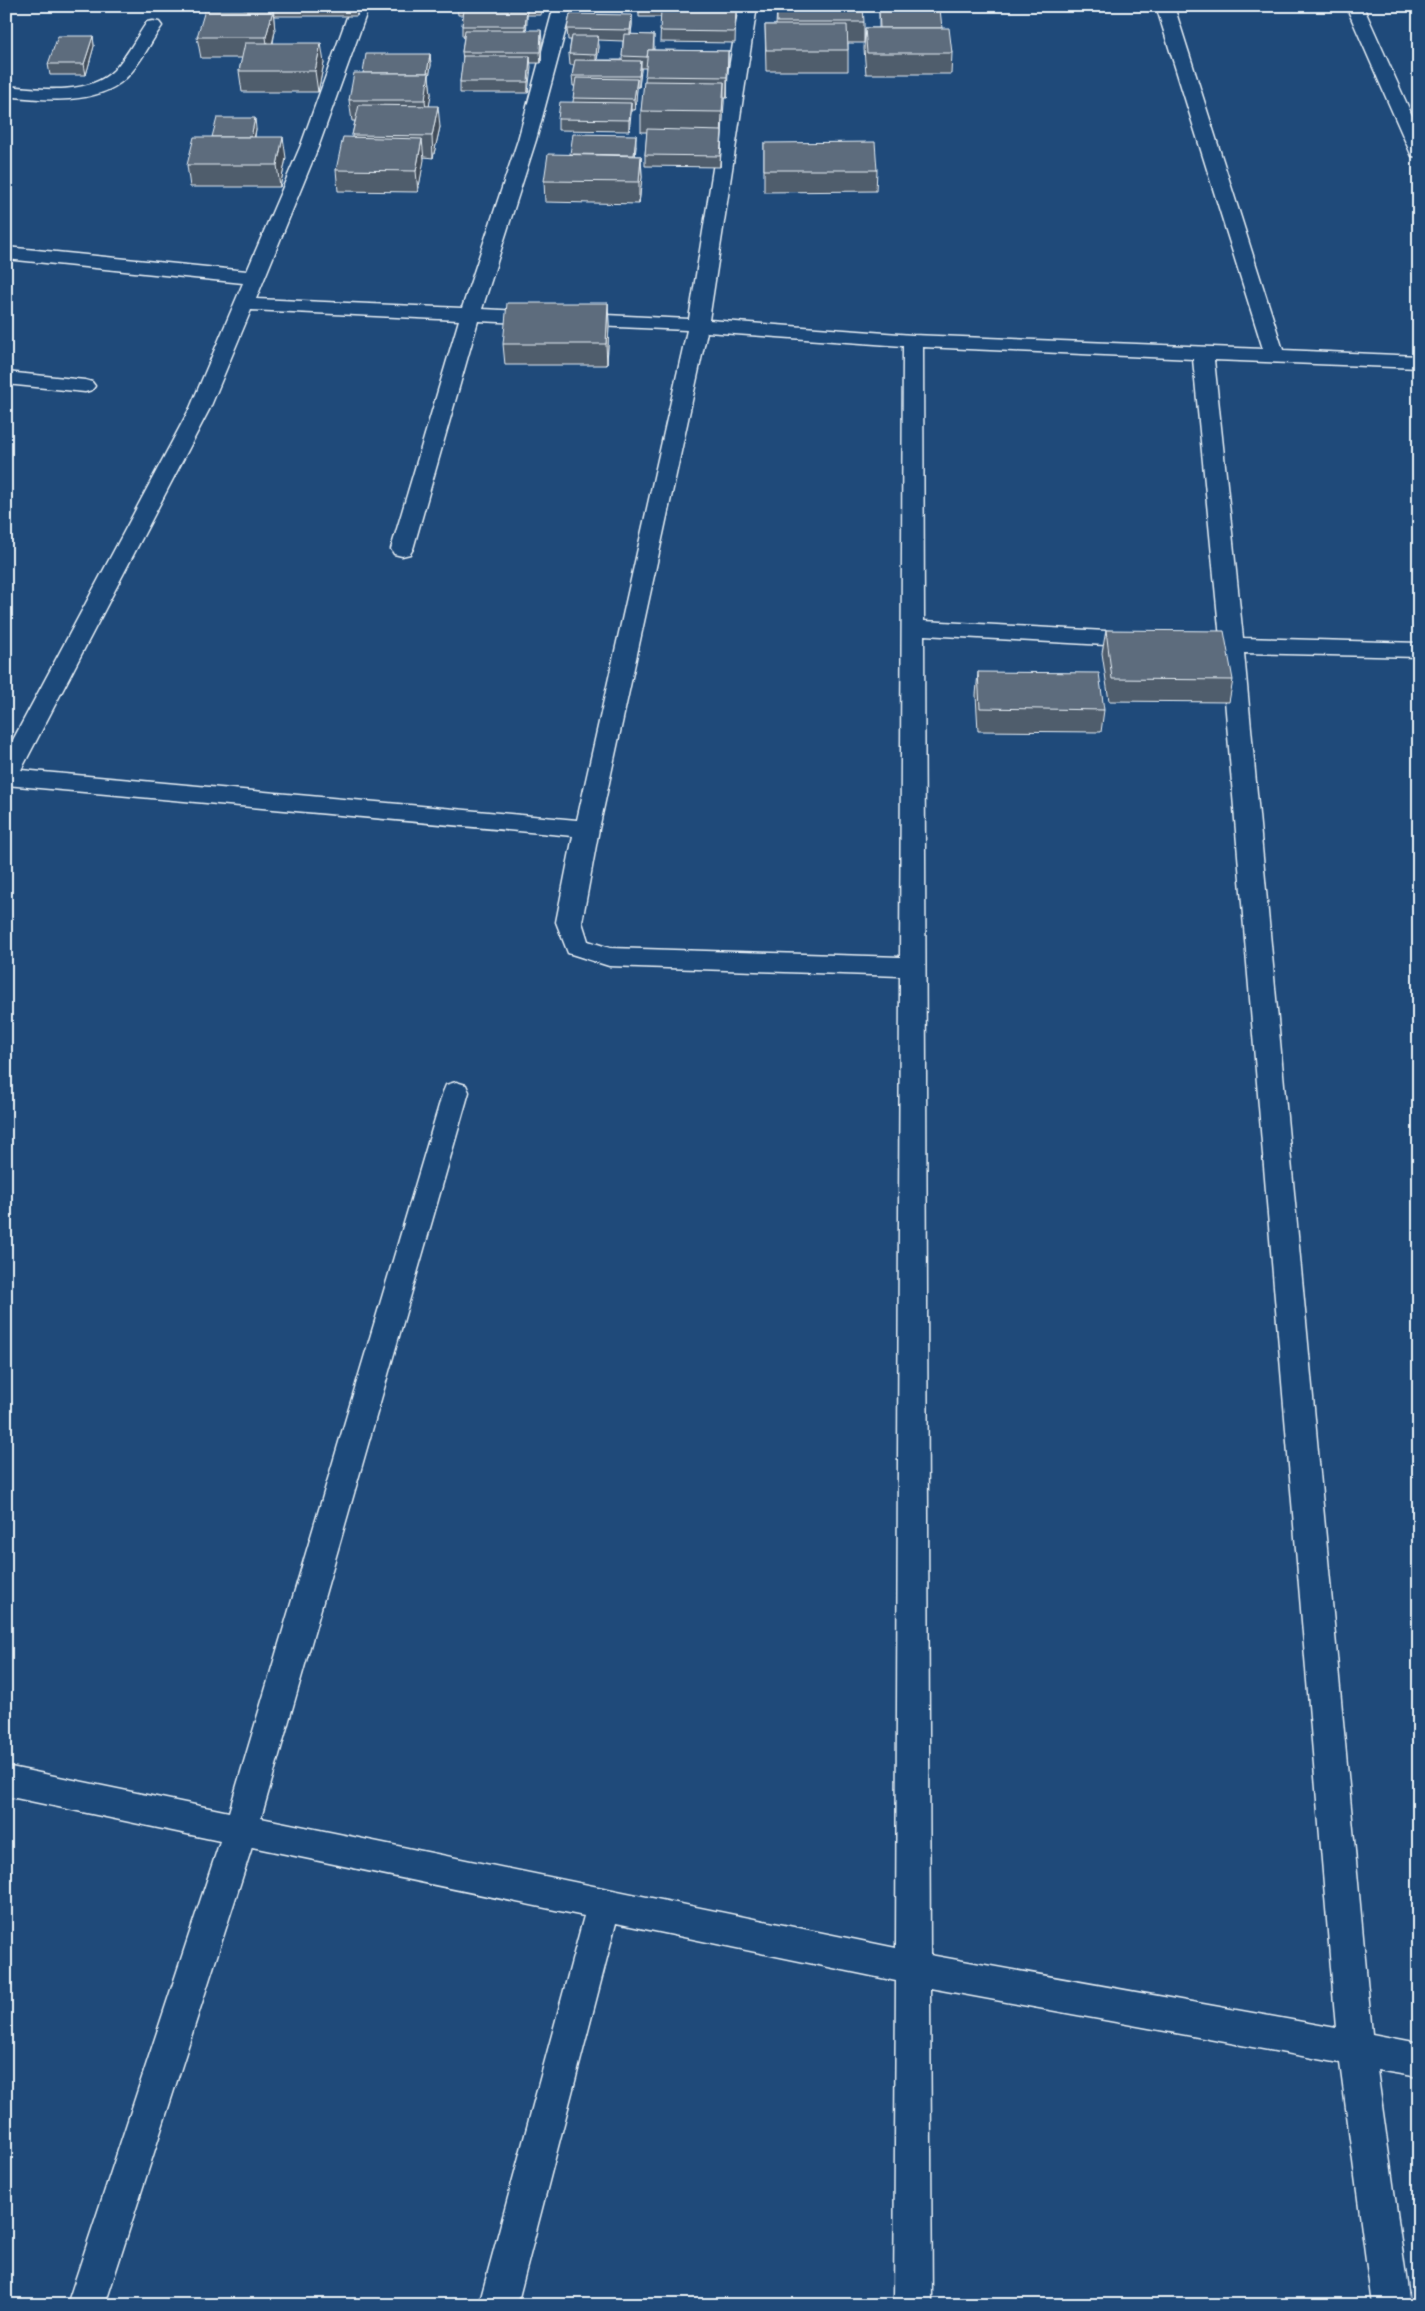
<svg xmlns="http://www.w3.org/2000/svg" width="1425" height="2311" viewBox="0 0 1425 2311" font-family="'Indie Flower',sans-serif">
	<rect width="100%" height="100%" fill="#1f4a7a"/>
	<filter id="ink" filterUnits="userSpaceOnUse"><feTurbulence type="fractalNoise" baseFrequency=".02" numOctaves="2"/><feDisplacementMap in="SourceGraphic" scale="10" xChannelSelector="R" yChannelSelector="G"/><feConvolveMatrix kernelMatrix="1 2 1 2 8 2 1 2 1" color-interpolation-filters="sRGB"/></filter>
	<g filter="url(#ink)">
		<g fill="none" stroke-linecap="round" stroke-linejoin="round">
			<!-- minor casing -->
			<g stroke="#e8f1f8" stroke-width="3">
				<g id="minor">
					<path d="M351,6H369L319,145L256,299L462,308L518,140L554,6H572L536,140L482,309L689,319L739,6H757L709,320L913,335L1263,349L1156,6H1174L1283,350L1419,356V368L1214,360L1243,638L1419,643V657L1244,653L1372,2034L1419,2043V2077L1377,2070L1410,2305H1372L1340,2063L930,1988L932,2305H894L896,1981L616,1923L517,2305H479L584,1916L252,1847L105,2305H67L220,1841L6,1796V1766L229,1812L443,1092L446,1085L456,1082L466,1085L469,1092L261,1818L896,1948L900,976L609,966L568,953L556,922L573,836L6,785V753L190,408L243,283L6,259V247L247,271L301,145ZM251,310L459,320L391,549L394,554L402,556L410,554L413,549L478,321L687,330L577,820L21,770L210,408ZM707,332L903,346L900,957L610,948L588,941L582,922L599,829ZM923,347L1193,359L1220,638L1207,640L1204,645L1207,650L1221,652L1336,2028L930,1955L924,635L1142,647L1150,645L1153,640L1150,635L1142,633L924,621Z"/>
					<polygon points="1346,6 1363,6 1419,131 1419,157 1412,156 1410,152"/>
					<path d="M153,21L159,22L162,26C150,43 140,65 125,79C95,106 43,100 6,96V86C40,89 88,96 114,70C127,56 136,38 147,22Z"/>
					<polygon points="6,372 85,380 92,382 95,386 92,390 85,392 6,384"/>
				</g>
			</g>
			<!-- minor -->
			<use href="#minor" fill="#1f4a7a" fill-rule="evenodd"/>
		</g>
		<!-- wall -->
		<g fill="#505d6c" stroke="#e8f1f8" fill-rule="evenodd">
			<polygon points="273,6 359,6 357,16 274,16"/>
			<polygon points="457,6 542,6 541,15 527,15 526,30 542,41 541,63 530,63 528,93 460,93 460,82 463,59 462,52 464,36 462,36 462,26 463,15 458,15"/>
			<polygon points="639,6 682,6 682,9 688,9 688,6 732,6 732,9 736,10 735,43 660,42 661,17 639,17"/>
			<polygon points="777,6 864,22 864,43 848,43 848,71 766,71 765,25 776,25"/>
			<polygon points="879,9 942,28 952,53 951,74 866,74 864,49 865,28 879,28"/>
			<polygon points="273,10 275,31 273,43 324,63 318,92 242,92 239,71 242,58 201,58 197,37"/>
			<path d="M632,15V25L631,35H654V50L728,51L727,98H724L720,167L645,166V155L647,132H641V111L645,81L646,68H641L639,87H637L635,110H631L629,131L558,130V119L573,102L575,86H573L572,76L574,65H570L569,54L571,40H568L567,29ZM598,40L623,41L622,60H597L599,47Z"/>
			<polygon points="93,36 94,46 86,75 50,75 48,64"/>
			<polygon points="430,54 431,65 429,77 431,94 429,106 440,127 433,158 424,157 418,192 338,191 336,170 352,138 352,135 355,121 352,121 349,100 363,73"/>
			<polygon points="256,129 255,137 286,158 280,187 190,187 187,165"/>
			<polygon points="764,143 877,170 876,191 764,192"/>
			<polygon points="636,146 635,156 641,156 642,177 639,204 545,202 544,181 570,154"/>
			<polygon points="608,303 609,325 607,365 505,365 503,344"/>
			<polygon points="1106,630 1233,680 1229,702 1109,701 1102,653"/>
			<polygon points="978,672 1104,710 1101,732 978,731 976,695"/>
		</g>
		<!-- shaded-wall -->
		<g fill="#414c58" stroke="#e8f1f8">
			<polygon points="356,6 359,6 357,16"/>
			<polygon points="273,10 275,31 269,58 266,37"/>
			<polygon points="527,10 527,21 526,36 525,26"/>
			<polygon points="632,15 632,25 630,41 630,30"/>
			<polygon points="541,30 542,41 541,63 540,52"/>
			<polygon points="93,36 94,46 86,75 84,64"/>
			<polygon points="598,36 599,47 596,66 596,55"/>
			<polygon points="321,43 324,63 318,92 315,71"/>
			<polygon points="728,51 728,72 727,98 727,77"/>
			<polygon points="430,54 431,65 429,77 431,94 427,121 425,100 426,80"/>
			<polygon points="530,56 531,67 528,93 528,82"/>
			<polygon points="641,61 641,71 639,87 639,76"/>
			<polygon points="637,79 637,90 635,110 634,99"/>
			<polygon points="724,82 724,103 720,167 722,112"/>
			<polygon points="631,103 631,114 629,131 629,120"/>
			<polygon points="438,106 440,127 433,158 432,136"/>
			<polygon points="255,118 256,129 250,157 249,146"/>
			<polygon points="636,135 636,146 634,174 633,163"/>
			<polygon points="283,137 286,158 280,187 277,165"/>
			<polygon points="422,139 424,160 418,192 416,171"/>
			<polygon points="641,156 642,177 639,204 639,182"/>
			<polygon points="608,303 609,325 607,365 606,344"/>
		</g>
		<!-- building -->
		<g fill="#5d6c7d" stroke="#e8f1f8">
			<polygon points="646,6 681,6 681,7"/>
			<polygon points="777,6 863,6 864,22 777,22"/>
			<polygon points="661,9 736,10 735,32 660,31"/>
			<polygon points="879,9 940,9 942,28 880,28"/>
			<polygon points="205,10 273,10 266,37 197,37"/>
			<polygon points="464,10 527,10 525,26 462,26"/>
			<polygon points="570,14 632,15 630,30 567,29"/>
			<polygon points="765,25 847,25 848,50 766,50"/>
			<polygon points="865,28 949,28 952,53 867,53"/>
			<polygon points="465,30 541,30 540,52 462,52"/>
			<polygon points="624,34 654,35 653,50 648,50 647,57 622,56"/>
			<polygon points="58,36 93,36 84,64 48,64"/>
			<polygon points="572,36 598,36 596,55 569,54"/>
			<polygon points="245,43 321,43 315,71 239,71"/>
			<polygon points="648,50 728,51 727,77 645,76"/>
			<polygon points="366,54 430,54 427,73 363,73"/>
			<polygon points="463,56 530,56 528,82 460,82"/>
			<polygon points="575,60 641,61 639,76 572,76"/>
			<polygon points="354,73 429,73 425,100 349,100"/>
			<polygon points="576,78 637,79 634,99 573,98"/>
			<polygon points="644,81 724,82 722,112 641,111"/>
			<polygon points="560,102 631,103 629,120 558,119"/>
			<polygon points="359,105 438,106 432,136 352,135"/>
			<polygon points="217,118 255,118 251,137 212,137"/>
			<polygon points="647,129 722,131 720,156 645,155"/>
			<polygon points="573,134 636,135 634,155 570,154"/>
			<polygon points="194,137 283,137 277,165 187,165"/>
			<polygon points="343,137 422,139 416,171 336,170"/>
			<polygon points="875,142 877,170 764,170 764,143"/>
			<polygon points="548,154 641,156 639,182 544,181"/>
			<polygon points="507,303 608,303 606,344 503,344"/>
			<polygon points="1106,630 1224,631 1233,680 1112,679"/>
			<polygon points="978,672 1099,673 1104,710 980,708"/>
		</g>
	</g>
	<!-- margin -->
	<rect width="1425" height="2311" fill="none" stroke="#1f4a7a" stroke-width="25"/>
	<rect x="12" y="12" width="1400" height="2286" fill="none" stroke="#e8f1f8" stroke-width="2" filter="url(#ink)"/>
</svg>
